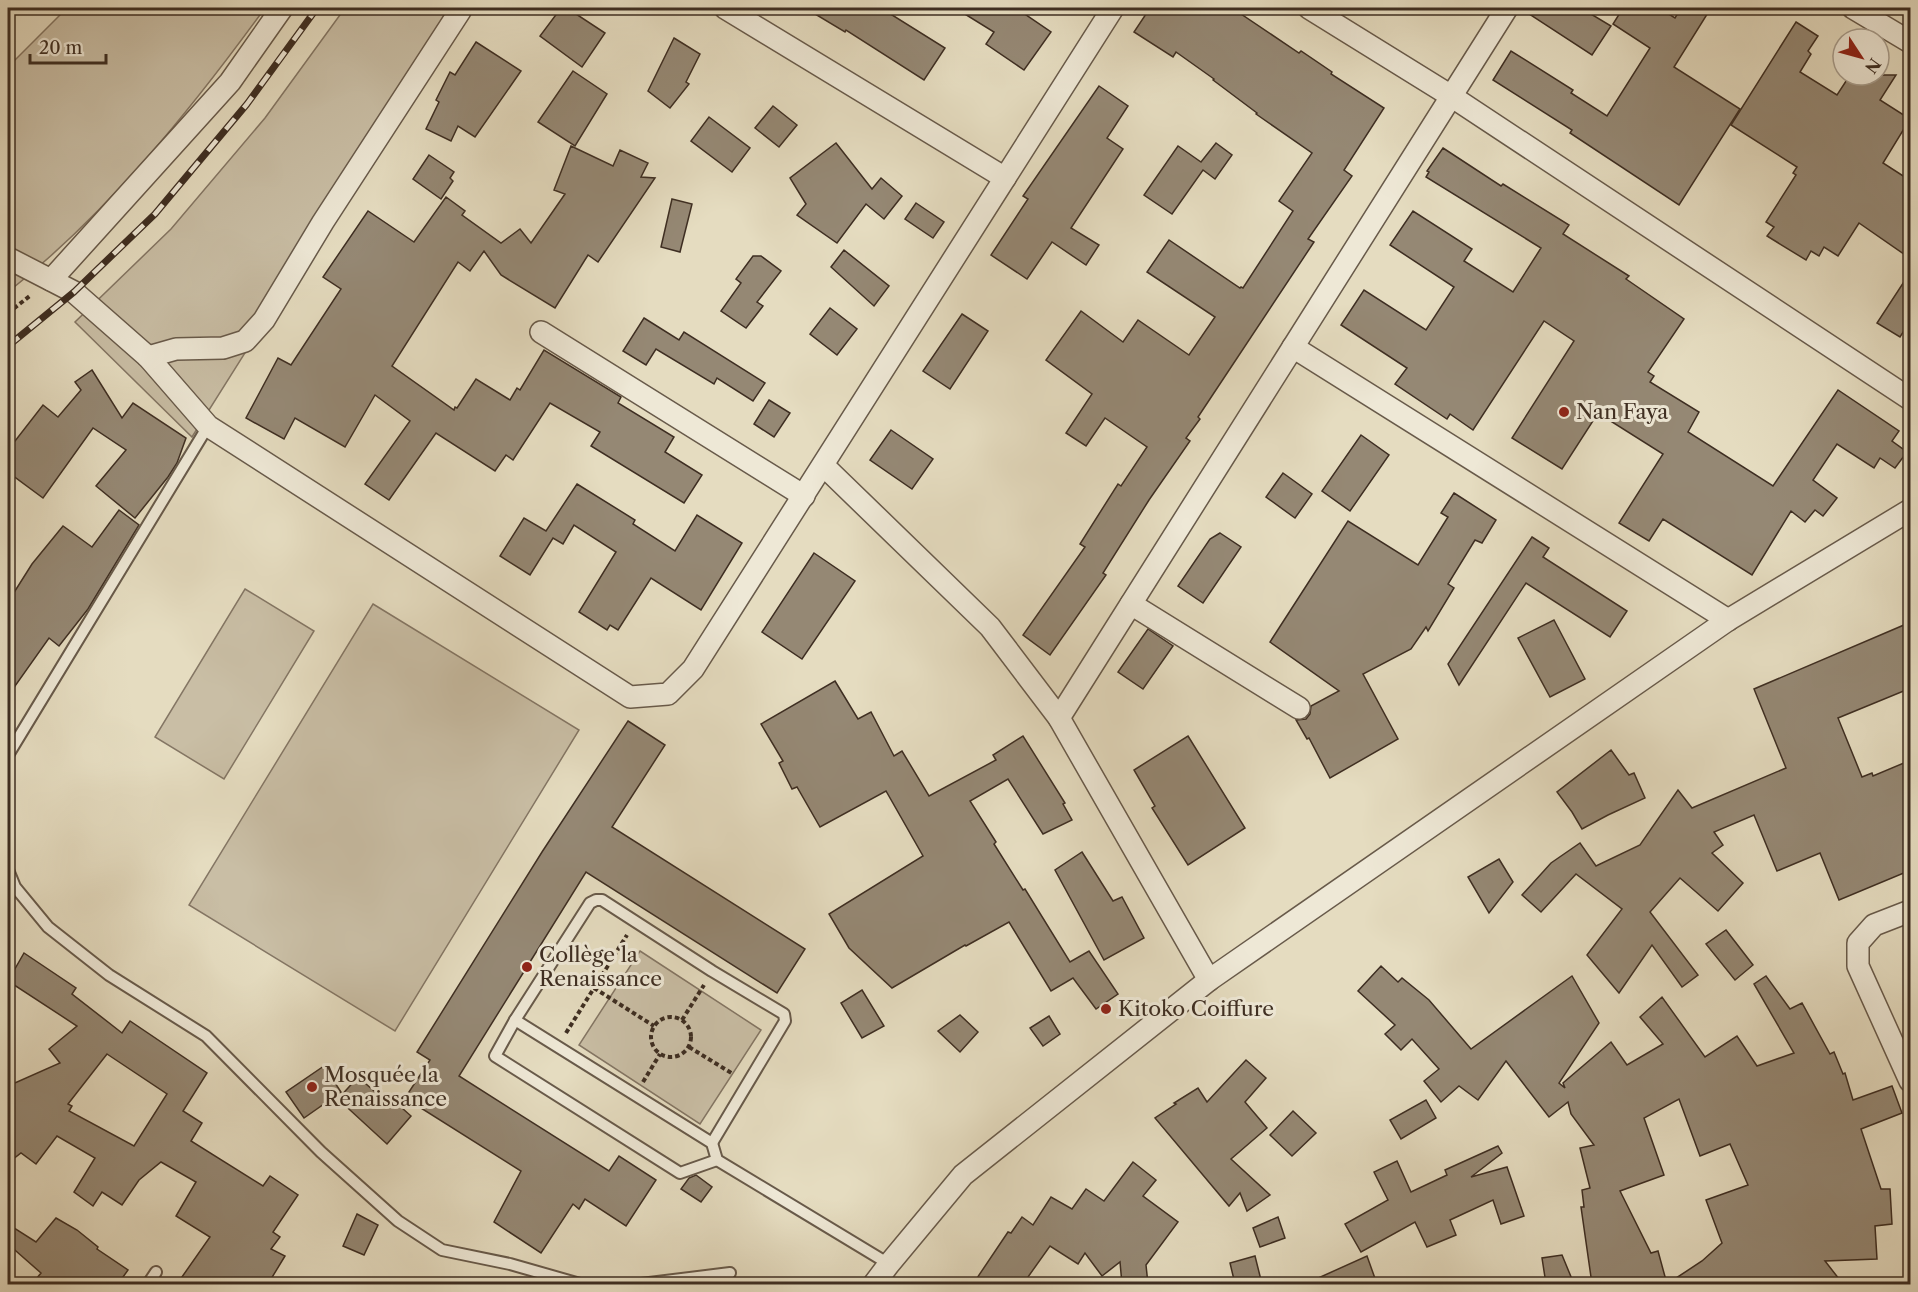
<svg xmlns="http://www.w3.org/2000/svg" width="1918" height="1292" viewBox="0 0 1918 1292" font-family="'Libre Caslon Text',serif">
	<rect width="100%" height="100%" fill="#e5dcc0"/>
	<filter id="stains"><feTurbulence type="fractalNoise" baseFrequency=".00333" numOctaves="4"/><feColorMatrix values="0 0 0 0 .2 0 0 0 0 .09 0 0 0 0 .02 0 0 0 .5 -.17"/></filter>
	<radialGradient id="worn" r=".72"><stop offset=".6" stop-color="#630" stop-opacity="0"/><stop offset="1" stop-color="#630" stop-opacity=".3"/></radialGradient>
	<!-- green -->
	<g fill="#c9bea5" stroke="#847664" stroke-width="1.5">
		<path d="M67,8H265C190,111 108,213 8,292V67Z"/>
		<polygon points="345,8 462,8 192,437 75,322 171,229 265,118"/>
		<polygon points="245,589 314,631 224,779 155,737"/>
		<polygon points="373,604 579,730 395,1031 189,905"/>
		<polygon points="640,951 761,1030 700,1124 579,1045"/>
	</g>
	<!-- building -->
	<g fill="#958874" stroke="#3e2e22" stroke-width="1.5" fill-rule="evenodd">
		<polygon points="561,8 567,8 605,33 582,67 540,36"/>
		<polygon points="805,8 881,8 945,48 924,80 846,30 845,32"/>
		<polygon points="955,8 1016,8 1051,32 1024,70 986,44 994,32"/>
		<polygon points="1150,8 1232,8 1299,53 1301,51 1332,72 1331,74 1384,108 1344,170 1352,176 1308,239 1314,242 1198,417 1200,419 1186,438 1190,441 1149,500 1103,573 1106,575 1050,655 1023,635 1085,547 1080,544 1118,484 1121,486 1147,447 1105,418 1086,446 1066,433 1092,394 1046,360 1081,311 1123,342 1138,320 1189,355 1215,317 1147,272 1169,240 1240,288 1241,287 1243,288 1293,211 1279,201 1312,153 1256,114 1257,113 1213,80 1214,79 1176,52 1173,57 1134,32"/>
		<polygon points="1520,8 1581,8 1611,26 1592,55"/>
		<polygon points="1623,8 1659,8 1675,18 1681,8 1711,8 1674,67 1740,109 1679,205 1570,133 1572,130 1493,80 1511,51 1573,90 1571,93 1607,116 1650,48 1613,24"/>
		<polygon points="1796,22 1818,36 1808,51 1811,54 1800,72 1837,95 1850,75 1896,75 1880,100 1910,119 1883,163 1911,181 1911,259 1859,223 1838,256 1824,247 1819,256 1811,251 1806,260 1767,236 1774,227 1766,222 1796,175 1793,173 1797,167 1731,125"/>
		<polygon points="674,38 700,54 686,82 689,84 670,108 648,91"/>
		<polygon points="476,42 521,71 475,137 458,126 451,141 426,129 439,102 436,100 450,72 455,75"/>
		<polygon points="573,71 607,94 575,146 538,122"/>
		<polygon points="1099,86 1128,106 1107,138 1123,149 1071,228 1099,245 1086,265 1052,242 1027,279 991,255 1028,199 1023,196"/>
		<polygon points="773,106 797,125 779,147 755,128"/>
		<polygon points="709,117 750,148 732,172 691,141"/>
		<polygon points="836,143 872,189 881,178 902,196 884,219 866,204 837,243 797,215 806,204 790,178"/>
		<polygon points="1216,143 1232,155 1215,179 1203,170 1172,214 1144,195 1178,146 1201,162"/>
		<polygon points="571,146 613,166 620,150 648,163 641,177 655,178 598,262 588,255 555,308 501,275 484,251 470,271 458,262 392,366 454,410 455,407 457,408 476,379 510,400 517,388 520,390 544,350 621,397 618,403 674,437 665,452 702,475 684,503 591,446 600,432 550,403 513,460 506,455 495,471 436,433 389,500 365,484 410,421 375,395 345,447 295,418 284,439 246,418 278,358 291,365 341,289 323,277 368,211 414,242 446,197 465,211 462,215 501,243 520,229 531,243 565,194 554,190"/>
		<polygon points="1443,148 1501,186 1503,184 1569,225 1563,234 1629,276 1626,279 1684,319 1648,372 1654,376 1650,382 1699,412 1688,432 1773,486 1838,390 1899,431 1892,441 1907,452 1895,468 1880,458 1874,468 1837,444 1813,480 1837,498 1823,516 1815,510 1805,522 1791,511 1752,575 1663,519 1649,541 1619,523 1663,454 1598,413 1562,469 1512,438 1574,341 1544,321 1473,430 1450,414 1447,419 1395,384 1407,368 1341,325 1364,290 1426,330 1454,287 1390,245 1413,211 1472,249 1464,261 1513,292 1541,248 1426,177 1429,172 1427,171"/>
		<polygon points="429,155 454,172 450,178 453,181 441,199 413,179"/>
		<polygon points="672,199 692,204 680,252 661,247"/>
		<polygon points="916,203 944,222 933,238 905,219"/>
		<polygon points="844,250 889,286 874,306 831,267"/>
		<polygon points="753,256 761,256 781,271 757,302 763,306 746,328 721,311 741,283 736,279"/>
		<polygon points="1911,271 1911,320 1900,337 1877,323"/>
		<polygon points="830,308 857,329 837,355 810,334"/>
		<polygon points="962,314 988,331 950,389 923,371"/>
		<polygon points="644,318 679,340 684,332 765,383 753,401 717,378 714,384 656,349 646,365 623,351"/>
		<polygon points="92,370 122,418 133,403 186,438 177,463 168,477 135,518 96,486 126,450 93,428 43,498 8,472 8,450 43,405 58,417 81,390 75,382"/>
		<polygon points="769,400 790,413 774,437 754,424"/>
		<polygon points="891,430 933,459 912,489 870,460"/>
		<polygon points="1361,435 1389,455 1350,511 1322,491"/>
		<polygon points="1283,473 1312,494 1295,518 1266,497"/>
		<polygon points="577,484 635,520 633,524 675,551 697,515 742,543 701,610 651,578 618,630 610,625 607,630 579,612 616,552 574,525 563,544 553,538 530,575 500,556 524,518 546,531"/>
		<polygon points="1454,493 1496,520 1482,543 1475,540 1448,584 1454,588 1428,631 1426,627 1411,649 1363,674 1398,739 1330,778 1309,738 1307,739 1296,720 1306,719 1310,714 1311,706 1339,691 1270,642 1348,521 1418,565 1448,517 1441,513"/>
		<polygon points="119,510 139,525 88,609 59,646 49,638 8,696 8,602 32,564 63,526 92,547"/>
		<polygon points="1220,533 1241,547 1203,603 1178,586 1210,539"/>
		<polygon points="1532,537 1549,548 1543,557 1627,611 1610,637 1526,583 1459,685 1448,664"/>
		<polygon points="814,553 855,581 802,659 762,632"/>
		<polygon points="1554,620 1585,679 1550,697 1518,638"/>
		<polygon points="1911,622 1911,688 1838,718 1862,777 1872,773 1873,776 1911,760 1911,870 1839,900 1820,853 1777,871 1754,815 1714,832 1723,845 1712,853 1743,883 1718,911 1680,878 1650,912 1698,975 1682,987 1652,945 1619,993 1587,955 1622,909 1576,874 1541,912 1522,895 1551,863 1580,843 1596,866 1640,845 1678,790 1692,808 1786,768 1754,689"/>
		<polygon points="1148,629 1173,646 1143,689 1118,672"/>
		<polygon points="835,681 858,719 871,712 894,756 902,751 929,796 996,760 993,755 1023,736 1065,803 1063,804 1072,820 1043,834 1008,779 970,801 996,842 994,844 1023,890 1025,889 1070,962 1089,951 1118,994 1096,1009 1073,978 1051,991 1009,922 966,946 965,945 892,988 849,948 829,914 923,856 886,791 820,827 797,787 792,789 779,763 783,761 761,724"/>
		<polygon points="628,721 665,745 612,827 805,949 777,993 586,872 459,1076 609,1171 619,1156 656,1180 626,1226 585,1199 579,1209 573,1204 541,1253 494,1222 521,1171 405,1098 430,1060 417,1052 542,852"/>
		<polygon points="1188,736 1245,828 1188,865 1152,808 1155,806 1134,770"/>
		<polygon points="1611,750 1629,775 1634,773 1645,798 1608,815 1582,829 1572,812 1557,792"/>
		<polygon points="1082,852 1113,901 1122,897 1144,938 1104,960 1055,870"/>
		<polygon points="1499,859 1513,882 1489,913 1468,877"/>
		<polygon points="1726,930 1753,965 1735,980 1706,944"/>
		<path d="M24,953L76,988L72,994L122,1033L130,1021L207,1073L183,1111L202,1123L191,1141L263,1186L270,1176L298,1195L273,1232L280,1237L271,1249L285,1256L268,1284H177L210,1237L176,1216L196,1182L161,1162L139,1180L122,1205L102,1192L93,1206L74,1192L95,1158L57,1136L36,1164L21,1153L8,1163V1086L60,1063L49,1049L77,1026L8,981ZM107,1054L167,1094L134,1146L69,1111L72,1106L68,1104Z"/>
		<path d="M1381,966L1398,982L1402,978L1429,1000L1471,1049L1572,976L1599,1023L1559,1083L1565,1088L1563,1083L1611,1042L1627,1065L1663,1044L1640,1017L1662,997L1705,1057L1737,1036L1757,1066L1794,1053L1754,984L1766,976L1790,1009L1802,1003L1830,1054L1834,1052L1843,1074L1845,1073L1853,1100L1892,1086L1902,1113L1861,1129L1881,1189H1890L1892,1224L1875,1226L1877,1259L1825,1261L1843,1284H1592L1581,1207H1584L1582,1190L1590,1188L1580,1148L1594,1145L1571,1114L1568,1102L1549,1117L1506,1061L1478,1100L1459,1086L1441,1102L1424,1081L1439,1069L1412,1039L1401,1050L1385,1034L1395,1025L1358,991ZM1679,1099L1700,1156L1730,1144L1748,1185L1706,1200L1722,1243L1702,1261L1667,1284L1658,1251L1651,1253L1620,1191L1664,1175L1644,1118Z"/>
		<polygon points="862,990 884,1026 862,1038 841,1003"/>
		<polygon points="960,1015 978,1032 960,1052 938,1031"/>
		<polygon points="1049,1016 1060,1034 1043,1046 1030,1028"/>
		<polygon points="1246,1060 1266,1078 1245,1102 1267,1128 1231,1159 1270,1195 1247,1211 1240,1193 1229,1206 1155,1118 1176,1104 1174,1103 1198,1088 1207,1102"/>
		<polygon points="324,1066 341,1092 304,1118 286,1092"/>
		<polygon points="358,1077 389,1104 393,1100 411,1116 387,1144 338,1099"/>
		<polygon points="1426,1100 1436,1118 1401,1139 1390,1120"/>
		<polygon points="1293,1111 1316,1133 1292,1156 1270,1135"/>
		<polygon points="1498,1146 1502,1153 1471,1177 1507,1167 1524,1216 1501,1224 1493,1200 1450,1220 1456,1235 1427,1247 1415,1222 1361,1252 1345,1224 1388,1200 1374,1172 1397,1161 1411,1192 1447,1175 1445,1170"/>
		<polygon points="1133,1162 1156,1180 1143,1196 1178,1222 1146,1265 1148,1284 1122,1284 1120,1262 1102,1276 1085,1253 1078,1264 1050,1246 1023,1284 973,1284 1008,1232 1011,1233 1022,1217 1033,1225 1051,1197 1072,1209 1086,1189 1104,1201"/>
		<polygon points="696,1175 712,1187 701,1202 681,1189 689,1178"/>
		<polygon points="357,1214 378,1225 364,1255 343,1246"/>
		<polygon points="1278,1217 1285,1238 1260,1247 1253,1228"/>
		<polygon points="56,1218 77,1230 98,1247 97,1249 128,1270 118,1284 32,1284 41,1273 8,1244 8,1224 36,1242"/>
		<polygon points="1562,1255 1574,1284 1546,1284 1542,1258"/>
		<polygon points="1255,1256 1262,1284 1235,1284 1230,1263"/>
		<polygon points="1367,1256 1377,1284 1305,1284"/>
	</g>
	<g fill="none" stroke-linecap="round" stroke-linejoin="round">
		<!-- lane casing -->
		<g stroke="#685a4a" stroke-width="14">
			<g id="lane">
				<polyline points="8,755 208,426"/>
				<polyline points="8,870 15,887 48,927 109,975 206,1036 321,1152 398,1221 442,1250 510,1264 580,1284"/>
				<polyline points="515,1020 712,1143 717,1160 889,1264"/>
				<polyline points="712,1143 785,1021 784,1014 712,971 602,900 596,900 590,903 515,1020 495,1056 680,1173 717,1160"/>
				<polyline points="148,1284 156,1272"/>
				<polyline points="641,1284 730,1273"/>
			</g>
		</g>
		<!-- street casing -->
		<g stroke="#685a4a" stroke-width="24">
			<g id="street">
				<polyline points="725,8 1005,178"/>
				<polyline points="1309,8 1451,96 1910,399"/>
				<polyline points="1853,8 1910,42"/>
				<polyline points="8,258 74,292 148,357 208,426 630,697 668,694 693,669 1113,8"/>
				<polyline points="51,280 230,82 282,8"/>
				<polyline points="541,332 804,496"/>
				<polyline points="1293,347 1728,620"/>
				<polyline points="148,357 176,349 223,348 245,341 264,320 323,222 460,11"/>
				<polyline points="824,466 990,627 1059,718 1209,980"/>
				<polyline points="1131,604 1299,708"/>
				<polyline points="1059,718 1507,8"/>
				<polyline points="1910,911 1874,925 1858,943 1858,966 1910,1081"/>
				<polyline points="874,1284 889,1264 963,1175 1209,980 1728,620 1910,510"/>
			</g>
		</g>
		<!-- path -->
		<g stroke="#3e2e22" stroke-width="4" stroke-dasharray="4.5 3" stroke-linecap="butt">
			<polyline points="8,313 31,295"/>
			<polyline points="594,988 654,1026"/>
			<circle cx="671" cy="1037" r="20"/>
			<polyline points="682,1020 704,985"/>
			<polyline points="566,1033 627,935"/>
			<polyline points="689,1047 733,1074"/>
			<polyline points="643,1082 660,1054"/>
		</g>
		<!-- lane -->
		<use href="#lane" stroke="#eee8d6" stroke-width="10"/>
		<!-- street -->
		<use href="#street" stroke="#eee8d6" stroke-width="21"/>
		<!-- rail casing -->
		<g stroke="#3e2e22" stroke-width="7">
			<polyline id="rail" points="8,346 74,292 155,214 247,104 317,8"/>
		</g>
		<!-- rail -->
		<use href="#rail" stroke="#eee8d6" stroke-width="4.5" stroke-dasharray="14" stroke-linecap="butt"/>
	</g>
	<!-- markers -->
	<g fill="#8f2418" stroke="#eee8d6" stroke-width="2">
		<circle cx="1564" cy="412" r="6"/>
		<circle cx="527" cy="967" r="6"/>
		<circle cx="1106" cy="1009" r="6"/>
		<circle cx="312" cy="1087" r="6"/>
	</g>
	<g text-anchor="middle" stroke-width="6" stroke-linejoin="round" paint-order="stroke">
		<!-- poi labels -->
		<g font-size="21" fill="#3e2e22" stroke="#eee8d6" text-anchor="start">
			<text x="1576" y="419">Nan Faya</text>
			<text x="539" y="962">Collège la<tspan x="539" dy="24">Renaissance</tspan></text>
			<text x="1118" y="1016">Kitoko Coiffure</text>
			<text x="324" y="1082">Mosquée la<tspan x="324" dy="24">Renaissance</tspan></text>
		</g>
	</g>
	<!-- margin -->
	<rect width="1918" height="1292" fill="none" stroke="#e5dcc0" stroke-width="30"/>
	<rect x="9" y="9" width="1900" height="1274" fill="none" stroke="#3e2e22" stroke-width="3"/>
	<rect x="15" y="15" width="1888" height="1262" fill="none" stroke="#3e2e22" stroke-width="1.5"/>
	<!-- north arrow -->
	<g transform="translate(1861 57) rotate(126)"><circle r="28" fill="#eee8d6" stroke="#a89e8e" stroke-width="1.5"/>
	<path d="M0-4.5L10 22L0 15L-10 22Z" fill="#8f2418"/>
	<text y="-9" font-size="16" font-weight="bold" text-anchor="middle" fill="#3e2e22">N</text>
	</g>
	<!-- scale -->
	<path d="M30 54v9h76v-9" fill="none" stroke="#3e2e22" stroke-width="3"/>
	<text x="39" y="54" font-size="18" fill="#3e2e22" stroke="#eee8d6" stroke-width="4.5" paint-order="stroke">20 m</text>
	<rect width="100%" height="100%" filter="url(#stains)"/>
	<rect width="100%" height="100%" fill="url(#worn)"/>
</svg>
